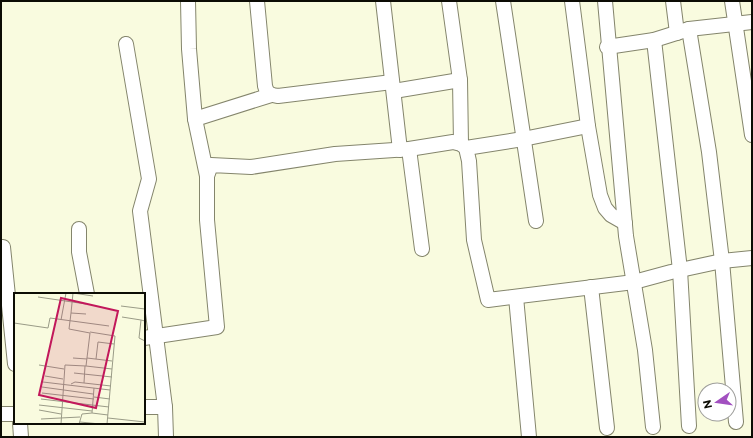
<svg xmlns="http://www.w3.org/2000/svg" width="753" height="438" viewBox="0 0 753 438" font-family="Montserrat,sans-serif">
	<rect width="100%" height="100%" fill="#f9fbdf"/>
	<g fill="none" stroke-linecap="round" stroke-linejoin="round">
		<!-- street casing -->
		<g stroke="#84856c" stroke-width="16">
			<g id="street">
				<polyline points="188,1 189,49 195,119 207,176"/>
				<path d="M257,1L265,86C267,94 271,95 278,96L392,82"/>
				<polyline points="383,1 400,150"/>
				<polyline points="449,1 460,80 461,144"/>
				<polyline points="503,1 536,221"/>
				<polyline points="572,1 588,126 600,195 605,208 611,215 625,223"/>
				<polyline points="605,1 626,236 645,350 653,427"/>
				<polyline points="673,1 677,33"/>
				<polyline points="732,1 752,135"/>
				<polyline points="689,29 709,152 722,261 736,422"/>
				<polyline points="654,40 680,270 689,426"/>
				<polyline points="126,44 149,179 140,211 165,407 166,437"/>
				<polyline points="607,47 654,40 689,29 752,22"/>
				<polyline points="394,91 460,80"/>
				<polyline points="195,119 271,95"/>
				<polyline points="466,148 523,139 588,126"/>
				<polyline points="409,149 422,249"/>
				<polyline points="79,229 79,252 87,294"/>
				<polyline points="3,247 15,364"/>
				<polyline points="591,287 607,428"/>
				<polyline points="516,297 529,437"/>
				<polyline points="144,338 217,327 207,220 207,176 211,165 251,167 335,154 409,149 453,142 461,144 466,148 469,161 474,240 488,300 634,282 671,272 722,261 752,258"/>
				<polyline points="144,407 165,407"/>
				<polyline points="1,414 15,414"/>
				<polyline points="20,423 21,437"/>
			</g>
		</g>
		<!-- street -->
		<use href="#street" stroke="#fff" stroke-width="14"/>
	</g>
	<!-- overview -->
	<g transform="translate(14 293)">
		<rect width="131" height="131" fill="#f9fbdf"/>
		<path fill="none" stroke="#9a9b87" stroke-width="1" d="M59,0L79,3M24,4L72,11M107,13L131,16M57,20L59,0M108,24L127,27M47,27L52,0M131,28L127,27L125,45L131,48M0,30L34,35L36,25L95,33M76,39L101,43L93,131M59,65L73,66M73,65L98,68M82,66L84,49L100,51M25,72L50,76M72,73L98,76M60,80L98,84M31,83L49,86M29,89L96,97M70,90L71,73M57,91L61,89L97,93M28,94L79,101M28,100L80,106M80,104L96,106M27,106L95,114M25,112L78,118M25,117L47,121M78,120L94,122M94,125L131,129M27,126L66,124M66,129L86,131M47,131L51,72L72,73L76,40L55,36L57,20L72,21M65,131L68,121L78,120L80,95"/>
		<path fill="#c2185b" fill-opacity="0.15" stroke="#c2185b" stroke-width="2" d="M47,5L104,18L82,115L25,102Z"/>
		<rect width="131" height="131" fill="none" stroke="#0c0c04" stroke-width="2"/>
	</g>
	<!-- border -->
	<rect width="753" height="438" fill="none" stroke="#0c0c04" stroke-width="4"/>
	<!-- north arrow -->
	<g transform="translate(717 402) rotate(257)"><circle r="19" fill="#ffffff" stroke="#9e9e9b"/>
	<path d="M0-3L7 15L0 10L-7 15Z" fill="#a250c0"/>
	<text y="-6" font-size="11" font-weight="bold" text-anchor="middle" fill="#0c0c04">N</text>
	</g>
</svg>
